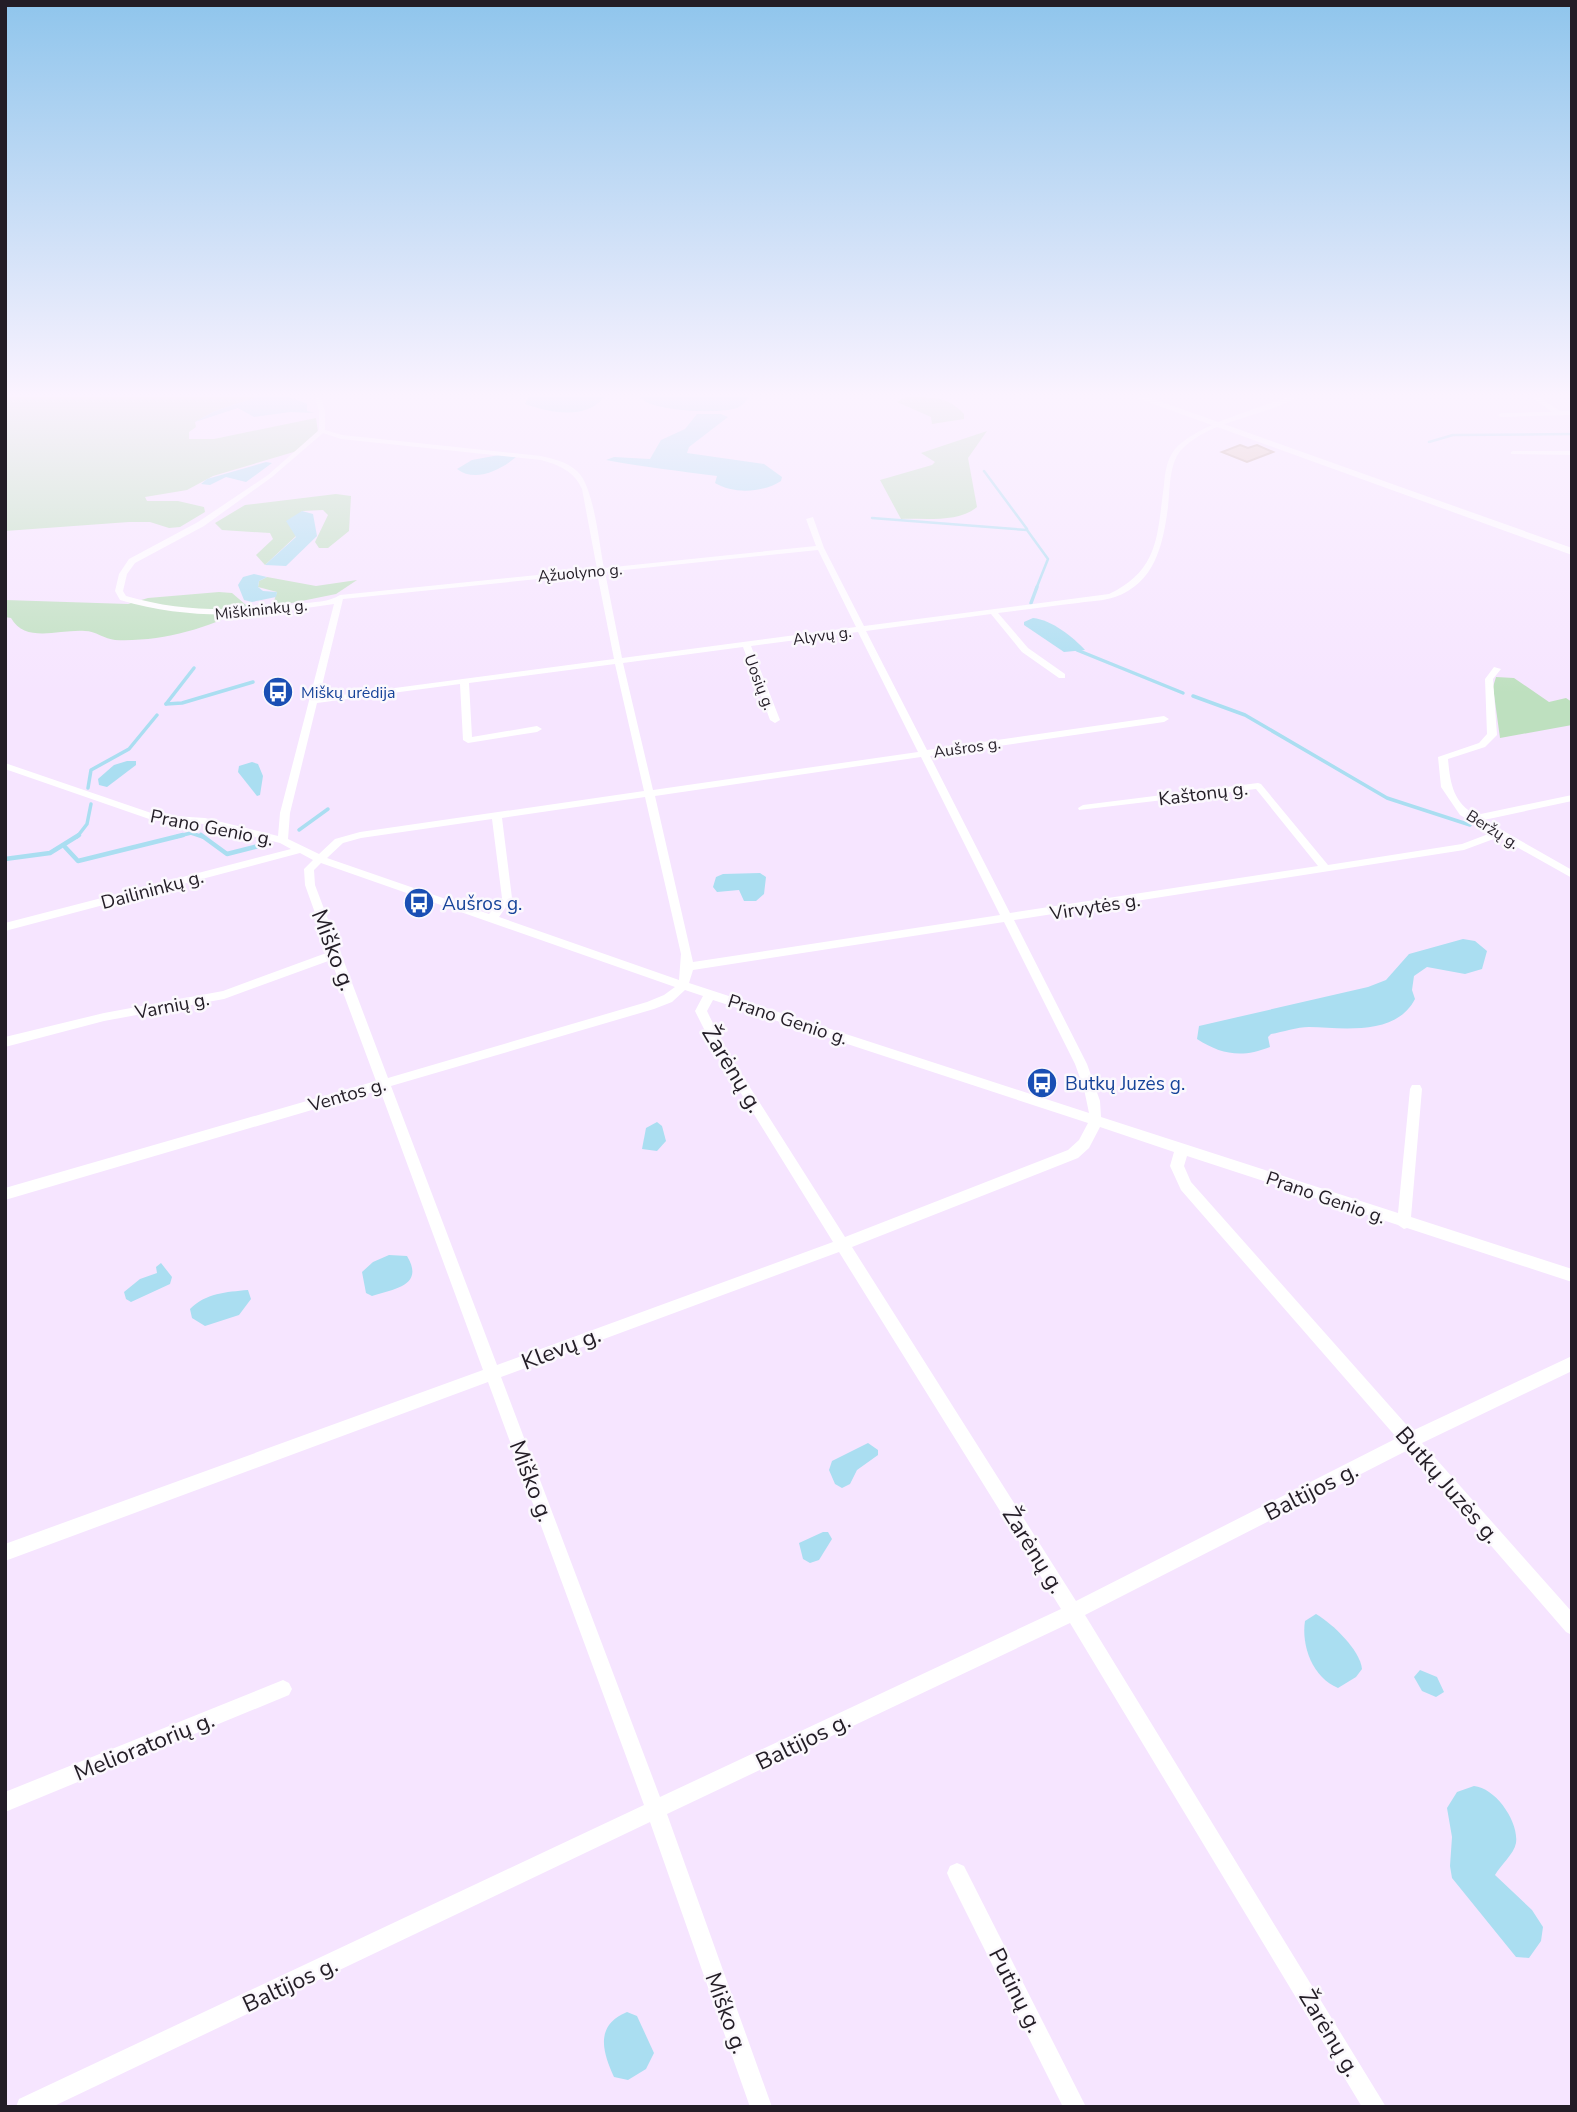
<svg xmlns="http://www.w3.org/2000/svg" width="1577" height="2112" viewBox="0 0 1577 2112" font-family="'Nunito Sans',sans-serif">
	<rect width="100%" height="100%" fill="#f6e5ff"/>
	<!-- green -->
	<g fill="#bee0bf">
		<polygon points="5,397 257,397 215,411 195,422 196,427 189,432 189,439 214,439 316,418 318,432 297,451 213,476 187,490 145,497 147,501 178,501 204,507 205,512 180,527 169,528 150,522 129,522 5,531"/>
		<path d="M906,397C929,397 947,395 964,414V419L932,424L931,417L897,402Z"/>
		<path d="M987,431L968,458L977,507C959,523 924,518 901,519L880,480L932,465L935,462L921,453Z"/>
		<polygon points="336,494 351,496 349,531 328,548 319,548 315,542 328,515 323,510 302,511 291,526 296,536 265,565 256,555 273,539 270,533 222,530 215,523 245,505"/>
		<polygon points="267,577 316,586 357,580 336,594 272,607 277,592 258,587 259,581"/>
		<path d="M219,592L232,593L246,605L245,609C206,629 161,642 115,640C105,639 95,631 85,631C59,629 26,644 11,618L5,617V600L128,604L148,598Z"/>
		<polygon points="1496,677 1514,678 1549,702 1566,698 1572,702 1572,725 1500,738 1493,687"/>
	</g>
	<!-- water -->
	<g fill="#aadef1">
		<polygon points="257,397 290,397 307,404 307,411 315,413 290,412 254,417 238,408 195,422 215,411"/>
		<path d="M528,397H604C586,421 547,412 525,404Z"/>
		<path d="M640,397H749C746,401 742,406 737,408C720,414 650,412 640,397Z"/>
		<path d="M697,414H721L728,417L689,447L687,453L764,464L782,477L781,481C763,493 733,494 715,483L717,476C680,471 642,467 606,460L614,457L650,459L661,440L685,429Z"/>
		<path d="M499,455L516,457C501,470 475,483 457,469L472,460Z"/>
		<polygon points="266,462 272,463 246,482 226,477 210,485 201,484 207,479"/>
		<polygon points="302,511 313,514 317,536 286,566 265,565 296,537 286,521"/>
		<polygon points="254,574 267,577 259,581 258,587 263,591 277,592 276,597 252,602 244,600 238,585 243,577"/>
		<path d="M1033,618C1052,620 1073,637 1085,650L1064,652L1024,625V622Z"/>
		<polygon points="127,761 136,761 136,765 107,787 99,785 98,779 114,765"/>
		<polygon points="252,762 258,764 263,776 260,795 257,796 238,772 239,766"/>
		<polygon points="760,873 766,877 764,894 756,901 744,901 739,890 717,892 713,887 716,877 723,874"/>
		<path d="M1463,939L1475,941L1487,951L1482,969L1465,974L1427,967L1414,976L1412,990L1415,999C1396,1036 1344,1028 1309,1027C1297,1027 1283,1032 1271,1034L1268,1037L1270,1047C1242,1058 1222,1055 1197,1039L1199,1026L1368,987L1386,980L1409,954Z"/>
		<polygon points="657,1122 662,1126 666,1141 657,1151 642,1149 646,1128"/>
		<path d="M389,1255L407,1256C425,1286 394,1289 372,1296L366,1293L362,1272L373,1262Z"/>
		<polygon points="161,1263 172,1277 170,1284 131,1302 126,1299 124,1292 140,1279 157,1273 156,1267"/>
		<path d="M248,1290L251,1299L239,1315L205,1326L192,1318L190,1309C206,1293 226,1292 248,1290Z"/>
		<polygon points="868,1443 878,1450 878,1455 857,1470 850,1484 842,1488 835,1484 829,1470 832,1461"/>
		<polygon points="823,1532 828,1532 832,1539 819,1560 810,1563 803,1559 799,1543"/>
		<path d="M1316,1614C1333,1624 1360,1650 1362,1669L1356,1677L1338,1688C1313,1678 1301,1646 1305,1621Z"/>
		<polygon points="1420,1670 1437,1677 1444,1692 1436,1697 1422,1691 1414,1677"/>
		<path d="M1474,1786C1496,1788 1519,1822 1516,1843C1514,1854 1500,1866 1495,1875L1532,1910L1543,1927L1541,1941L1529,1958L1516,1957L1452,1878L1450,1866L1452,1837L1447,1808L1457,1792Z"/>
		<path d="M627,2012L637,2016L654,2053L646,2069L628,2080L614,2077C602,2051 595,2025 627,2012Z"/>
	</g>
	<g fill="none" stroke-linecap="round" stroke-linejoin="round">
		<!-- stream-far2 -->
		<g stroke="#aadef1" stroke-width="2.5">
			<polyline points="1429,442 1453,435 1572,434"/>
			<polyline points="984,471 1027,529"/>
			<polyline points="872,518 1027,530 1048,559 1036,589"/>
		</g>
		<!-- stream-far1 -->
		<g stroke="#aadef1" stroke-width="3.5">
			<polyline points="1031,603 1037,587"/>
			<polyline points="1077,650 1183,693"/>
			<polyline points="1193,696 1245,715 1387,798 1470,825"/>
			<polyline points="166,704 182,703 253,682"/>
			<polyline points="166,704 194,668"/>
			<polyline points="88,788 91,770 129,749 157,715"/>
			<polyline points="299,830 328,809"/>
			<polyline points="77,837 87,824 91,804"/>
			<polyline points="175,837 191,833 203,837"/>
		</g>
		<!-- stream -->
		<g stroke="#aadef1" stroke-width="4.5">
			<polyline points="201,835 227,854 266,844"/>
			<polyline points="65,847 78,861 183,835"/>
			<polyline points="5,859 50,853 79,835"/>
		</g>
	</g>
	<!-- building -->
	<polygon fill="#dec3b3" stroke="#c0a596" stroke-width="2" points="1240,445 1248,448 1257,445 1273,452 1247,462 1222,452"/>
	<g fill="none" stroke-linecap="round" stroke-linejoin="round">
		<!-- minor -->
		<g fill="#fff" fill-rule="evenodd">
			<path d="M315,397H321L325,411V430L342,435L541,456C554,459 567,462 577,471C594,486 599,544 604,568L816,546L806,519L813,517L824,548L864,626L1109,594C1160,570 1157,534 1164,485C1165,472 1167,459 1175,449C1198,424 1257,409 1288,397H1297C1262,418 1211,419 1181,450C1169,464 1170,489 1168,507C1163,545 1155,583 1115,597C1104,601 1090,601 1078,603C1051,606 1025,610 998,613L1028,648L1065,674V678H1059L1022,652L991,614L866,631L927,750L1164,716L1169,719L1164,722L930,756L1010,913L1318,866L1256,789L1079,810L1078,808L1083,805L1258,783L1261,784L1328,865L1462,844L1491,833L1460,815L1441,787L1438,757L1479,743L1487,734L1485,679L1494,667L1501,669L1493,679L1497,735L1485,747L1448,759C1450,782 1453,803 1476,815L1572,795V801L1484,820L1572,870V878L1499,837L1464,850L1014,920L1087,1064L1100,1101L1101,1117L1398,1213L1410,1089L1412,1085H1420L1422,1089L1411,1217L1572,1269V1282L1407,1228L1404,1229L1398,1225L1187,1156L1184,1166L1191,1182L1412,1431L1572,1356V1371L1422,1443L1572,1612V1635L1566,1632L1408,1450L1085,1615L1386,2107H1362L1070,1623L667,1814L772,2107H750L650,1822L52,2107H16L19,2099L644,1805L488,1382L5,1561V1544L483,1370L380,1090L5,1200V1188L376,1081L331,960L224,999L104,1021L5,1047V1037L104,1013L223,991L329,952L305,885L304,869L313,860L300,853L5,931V923L291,849L280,843L205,824L152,820L5,769V763L157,815L205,818L278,836L280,813L334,604C257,615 196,622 120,600L115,591L119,574L129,559L198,522L268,475L319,430V411ZM323,433L341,439L541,460C559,465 574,471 582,489L597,569L340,595C330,602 313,602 299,604C240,611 184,613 126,596L123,591L127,574L135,563L204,526L272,477ZM818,550L856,627L622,658L605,572ZM597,573L614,659L319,698L343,599ZM858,632L918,752L653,790L623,663L743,647L770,720L775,723L780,720L751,646ZM615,664L644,791L360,832L335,839L319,854L288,839L290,813L317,703L460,684L463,740L468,743L537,732L542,729L537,726L472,737L469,683ZM921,757L1000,915L693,962L655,796ZM645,797L681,954L679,980L499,917L512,898L502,818ZM492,819L502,898L489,914L327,858L343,843L361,838ZM321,863L675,987L664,995L647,1002L388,1078L315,885L314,870ZM1004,922L1075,1064L1084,1089L1089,1113L689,983L693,970ZM685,990L703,996L695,1011L716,1053L833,1242L497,1365L391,1086L654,1009L672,1002ZM713,1000L1088,1123L1079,1140L1068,1150L845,1237L725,1048L707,1011ZM1100,1127L1174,1152L1170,1166L1181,1190L1397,1438L1076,1601L852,1247L1078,1158L1089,1148ZM839,1252L1061,1609L660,1797L501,1377Z"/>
			<polygon points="1532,397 1539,397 1560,411 1572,411 1572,415 1501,417 1498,415 1501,413 1552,412"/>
			<polygon points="1513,451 1572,451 1572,455 1511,454 1511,452"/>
			<polygon points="283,1680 289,1683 292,1689 289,1695 5,1812 5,1792"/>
			<polygon points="957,1863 964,1866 1086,2107 1063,2107 950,1880 947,1873 950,1866"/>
		</g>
		<!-- secondary -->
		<polygon fill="#fff" fill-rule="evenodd" points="1134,397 1148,397 1572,548 1572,555"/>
	</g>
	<!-- sky -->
	<linearGradient id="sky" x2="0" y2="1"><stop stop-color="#8fc5ec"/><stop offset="0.57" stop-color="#fbf3ff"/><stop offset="1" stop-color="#fbf3ff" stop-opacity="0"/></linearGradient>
	<rect width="1577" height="693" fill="url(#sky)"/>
	<!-- icons -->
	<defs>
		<g id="bus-disc" transform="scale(1.575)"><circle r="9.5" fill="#1a4fb4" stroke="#fbf8fd"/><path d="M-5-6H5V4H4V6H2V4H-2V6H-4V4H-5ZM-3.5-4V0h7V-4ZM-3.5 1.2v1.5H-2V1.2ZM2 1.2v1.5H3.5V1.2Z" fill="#fff"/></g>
	</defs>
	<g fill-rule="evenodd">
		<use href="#bus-disc" x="278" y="692"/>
		<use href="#bus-disc" x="419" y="903"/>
		<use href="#bus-disc" x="1042" y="1083"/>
	</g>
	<g text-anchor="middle" stroke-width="5" stroke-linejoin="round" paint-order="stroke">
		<!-- far-street labels -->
		<g font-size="16" fill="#231d26" stroke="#fbf8fd">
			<text transform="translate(580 572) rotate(-5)" y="6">Ąžuolyno g.</text>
			<text transform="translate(261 609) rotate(-6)" y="6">Miškininkų g.</text>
			<text transform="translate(822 635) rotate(-8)" y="6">Alyvų g.</text>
			<text transform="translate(760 682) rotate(69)" y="6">Uosių g.</text>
			<text transform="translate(967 747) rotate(-8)" y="6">Aušros g.</text>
			<text transform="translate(1493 829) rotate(32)" y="6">Beržų g.</text>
		</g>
		<!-- far-transit labels -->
		<g font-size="16" fill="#164399" stroke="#fbf8fd" text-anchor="start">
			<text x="301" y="698">Miškų urėdija</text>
		</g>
		<!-- street labels -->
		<g font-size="19" fill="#231d26" stroke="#fbf8fd">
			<text transform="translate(1203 793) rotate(-7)" y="7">Kaštonų g.</text>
			<text transform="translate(212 827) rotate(11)" y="7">Prano Genio g.</text>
			<text transform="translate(152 889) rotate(-15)" y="7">Dailininkų g.</text>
			<text transform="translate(1095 906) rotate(-9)" y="7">Virvytės g.</text>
			<text transform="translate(172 1005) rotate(-11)" y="7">Varnių g.</text>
			<text transform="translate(788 1019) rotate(18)" y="7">Prano Genio g.</text>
			<text transform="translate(347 1094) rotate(-16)" y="7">Ventos g.</text>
			<text transform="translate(1326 1197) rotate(19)" y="7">Prano Genio g.</text>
		</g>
		<!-- transit labels -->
		<g font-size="19" fill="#164399" stroke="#fbf8fd" text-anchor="start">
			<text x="442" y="910">Aušros g.</text>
			<text x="1065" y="1090">Butkų Juzės g.</text>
		</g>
		<!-- near-street labels -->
		<g font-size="23" fill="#231d26" stroke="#fbf8fd">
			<text transform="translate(334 950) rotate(69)" y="8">Miško g.</text>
			<text transform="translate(733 1069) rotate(59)" y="8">Žarėnų g.</text>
			<text transform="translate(561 1348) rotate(-21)" y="8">Klevų g.</text>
			<text transform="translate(532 1481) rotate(69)" y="8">Miško g.</text>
			<text transform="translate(1448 1485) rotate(49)" y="8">Butkų Juzės g.</text>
			<text transform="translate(1311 1491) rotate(-27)" y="8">Baltijos g.</text>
			<text transform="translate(1034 1550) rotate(58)" y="8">Žarėnų g.</text>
			<text transform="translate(803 1741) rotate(-26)" y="8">Baltijos g.</text>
			<text transform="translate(144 1746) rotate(-22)" y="8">Melioratorių g.</text>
			<text transform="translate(290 1984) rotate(-25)" y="8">Baltijos g.</text>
			<text transform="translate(1016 1990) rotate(63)" y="8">Putinų g.</text>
			<text transform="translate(727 2013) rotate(70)" y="8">Miško g.</text>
			<text transform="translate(1330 2033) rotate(59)" y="8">Žarėnų g.</text>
		</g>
	</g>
	<!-- border -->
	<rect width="1577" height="2112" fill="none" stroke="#231d26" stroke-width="14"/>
</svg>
